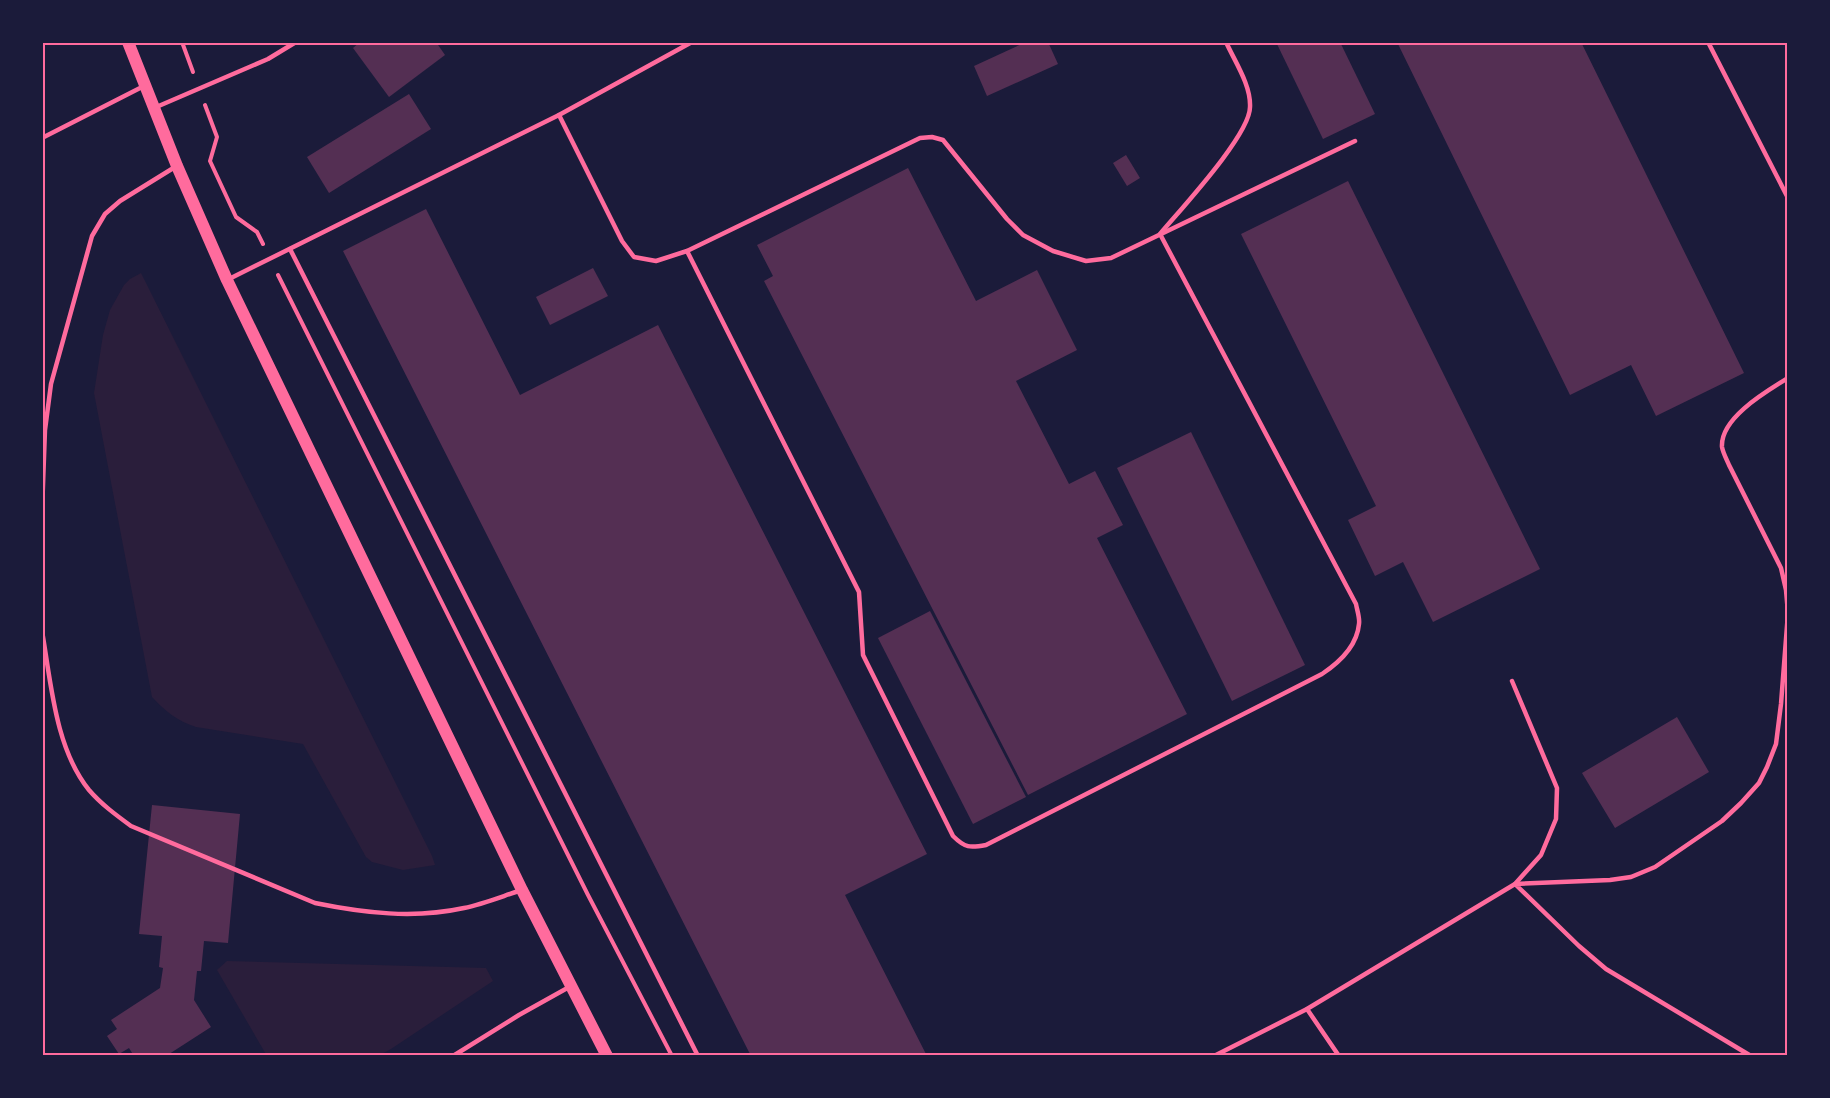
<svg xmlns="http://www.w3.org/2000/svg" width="1830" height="1098" viewBox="0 0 1830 1098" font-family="Inter,sans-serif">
	<rect width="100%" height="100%" fill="#1b1b3a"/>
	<!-- green -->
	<g fill="#2a1e3b">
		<path d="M141,273L432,856L435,865L403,870L372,862L366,857L303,744L196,727C177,721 165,711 152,697L94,393L103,335L110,310L124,285L130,279Z"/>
		<polygon points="227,961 486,968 493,981 391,1049 378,1056 267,1056 217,970"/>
	</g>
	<!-- building -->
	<g fill="#542f53">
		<polygon points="360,42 436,42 445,55 389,97 353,48"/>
		<polygon points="1026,42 1048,42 1058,64 987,96 974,66"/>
		<polygon points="1276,42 1340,42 1375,114 1323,139"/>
		<polygon points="1397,42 1581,42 1744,373 1656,416 1631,365 1570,395"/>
		<polygon points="409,94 431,129 329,193 307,157"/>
		<polygon points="1126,155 1140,178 1127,186 1113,163"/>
		<polygon points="908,168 976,301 1037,270 1077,350 1016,381 1069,484 1095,471 1123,525 1097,538 1187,714 1028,795 764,281 773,276 757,245"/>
		<polygon points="1348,181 1540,569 1433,622 1403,562 1375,576 1348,520 1376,506 1241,234"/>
		<polygon points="426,209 520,395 658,325 927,854 845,895 927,1056 751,1056 343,251"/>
		<polygon points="593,268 608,296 550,325 536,297"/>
		<polygon points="1191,432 1305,665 1232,701 1117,468"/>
		<polygon points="930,611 1026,797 973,824 878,638"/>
		<polygon points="1677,717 1709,772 1615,828 1582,773"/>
		<polygon points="152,805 240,814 228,943 204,941 201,971 197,971 194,1000 211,1027 166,1056 134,1056 129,1048 119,1054 107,1036 117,1029 111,1020 160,988 163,968 159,967 162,936 139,934"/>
	</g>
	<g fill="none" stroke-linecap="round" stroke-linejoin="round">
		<!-- path -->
		<g stroke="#ff6b9d" stroke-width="4">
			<polyline points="182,42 193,72"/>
			<polyline points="205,105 217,137 210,161 236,217 257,232 263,244"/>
			<polyline points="278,275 588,895 672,1056"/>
		</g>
		<!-- service -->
		<g stroke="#ff6b9d" stroke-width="4.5">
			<polyline points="1708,42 1788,198"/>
			<polyline points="154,108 268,59 296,42"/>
			<polyline points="559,115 622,241 634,257 656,261 687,251 920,138 932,137 943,140 1007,219 1023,235 1053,251 1086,261 1111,258 1355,141"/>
			<polyline points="42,138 144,86"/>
			<polyline points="290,249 698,1056"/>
			<path d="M687,251L859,592L863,655L953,836C965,848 970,848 986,845L1322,674C1340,662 1357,646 1359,624C1360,618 1357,610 1356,604L1160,234C1180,210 1250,135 1250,107C1251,85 1235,62 1226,42"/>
			<polyline points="227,280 559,115 692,42"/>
			<polyline points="42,512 45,430 51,384 92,236 105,214 120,201 175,167"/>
			<path d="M42,631C51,682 55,748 89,790C101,804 116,815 131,826L315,903C364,913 414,919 464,908C483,904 503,896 522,890"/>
			<polyline points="1307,1009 1339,1056"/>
			<polyline points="453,1056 519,1015 571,986"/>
			<polyline points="1214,1056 1307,1009 1515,884 1541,855 1556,819 1557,788 1512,681"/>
			<path d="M1751,1056L1606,969L1579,946L1515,884L1610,880L1631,877L1655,867L1722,821L1741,803L1759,783L1767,767L1776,744L1781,704L1788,613L1786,590L1781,568L1729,465C1727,460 1723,453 1722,447C1720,418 1767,391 1788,378"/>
		</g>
		<!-- secondary -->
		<polyline stroke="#ff6b9d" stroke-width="12" points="128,42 177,166 227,280 522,890 607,1056"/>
	</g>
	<!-- border -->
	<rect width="1830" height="1098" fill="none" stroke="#1b1b3a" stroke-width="87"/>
	<rect x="44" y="44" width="1742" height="1010" fill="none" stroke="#ff6b9d" stroke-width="2"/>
</svg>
